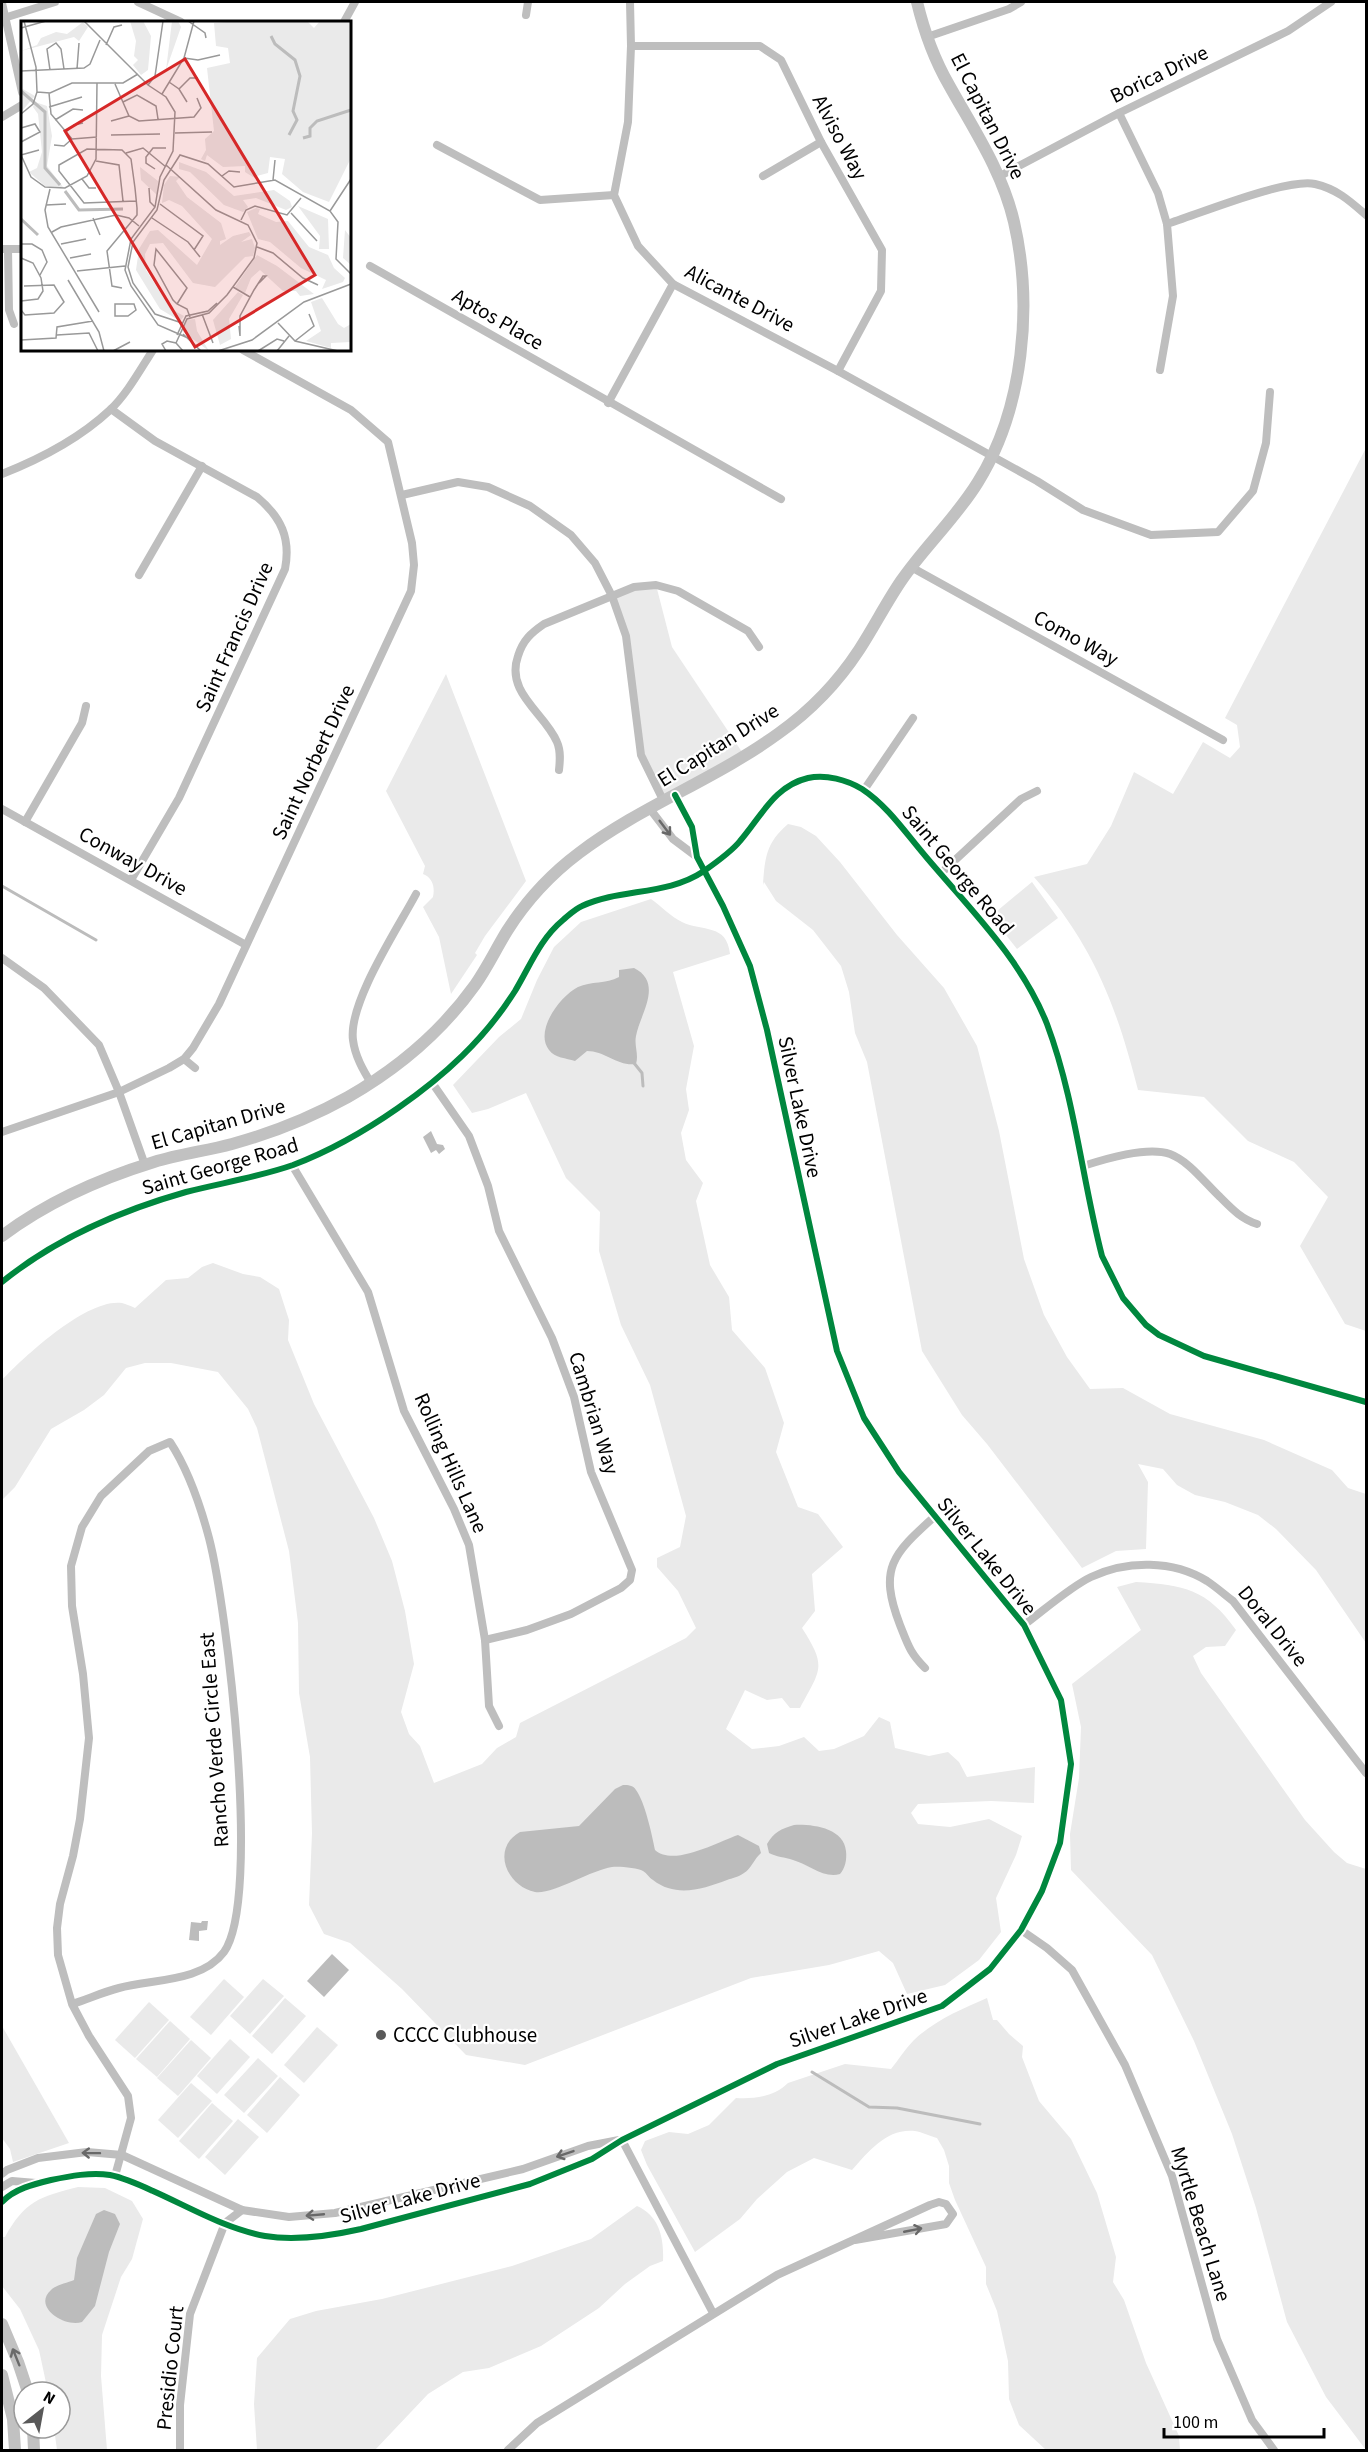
<svg xmlns="http://www.w3.org/2000/svg" width="1368" height="2452" viewBox="0 0 1368 2452" font-family="'Source Sans 3',sans-serif">
	<rect width="100%" height="100%" fill="#fff"/>
	<!-- green -->
	<g fill="#eaeaea">
		<path d="M1366,448V1331L1345,1324L1300,1246L1328,1197L1294,1162L1248,1141L1204,1097L1138,1090C1116,1004 1093,945 1034,877L1087,864L1111,826L1134,772L1173,794L1203,742L1230,758L1240,747L1237,725L1225,718Z"/>
		<polygon points="656,585 672,647 744,755 664,802 641,755 626,636 612,596"/>
		<path d="M446,674L526,881L485,936L475,953L477,955L451,994L439,937L423,907L433,897C435,887 433,878 423,874L425,866L386,791Z"/>
		<path d="M788,824L801,827L816,836L840,862L897,935L944,988L977,1046L999,1131L1024,1259L1044,1315L1067,1357L1090,1389L1123,1388L1170,1414L1264,1440L1332,1470L1348,1488L1366,1494V1643L1316,1570L1276,1529L1258,1515L1225,1502L1195,1495L1177,1485L1163,1469L1138,1464L1148,1482L1146,1549L1116,1551L1082,1568L987,1444L962,1415L922,1351L867,1062L855,1033L849,992L841,966L813,930L776,901L764,882L763,885C765,857 766,843 788,824Z"/>
		<polygon points="1032,882 1058,918 1017,949 991,916"/>
		<path d="M651,899C661,906 671,917 682,922C702,932 727,923 730,954L673,972L694,1046L686,1089L689,1110L681,1133L686,1160L703,1183L696,1201L710,1265L729,1297L732,1330L765,1368L784,1423L776,1452L798,1507L818,1514L843,1547L812,1574L815,1611L802,1628C827,1667 821,1669 800,1708H790L782,1698L767,1700L745,1690L726,1729L752,1749L779,1746L804,1737L819,1751L834,1749L864,1736L879,1717L890,1722L895,1748L929,1756L948,1752L959,1762L967,1777L1035,1767L1034,1803L991,1801L918,1804L911,1813L918,1824L950,1827L989,1819L1022,1836L1016,1855L996,1898L1001,1932L979,1960L945,1985L907,1994L893,1963L879,1951L829,1965L751,1978L525,2065L466,2055L402,1989L350,1943L324,1934L309,1905L312,1833L310,1757L299,1693L298,1623L289,1551L257,1428L248,1409L218,1372L171,1363H145L126,1368L104,1395L84,1410L51,1429L15,1487L2,1500V1380C25,1356 87,1298 122,1303C126,1304 131,1306 135,1308L166,1280L188,1278L202,1267L213,1263L243,1274L260,1277L279,1289L289,1320L288,1340L314,1404L374,1518L392,1561L405,1611L414,1664L401,1712L409,1734L420,1746L434,1783L482,1764L497,1748L516,1737L520,1723L686,1638L696,1628L678,1591L657,1567V1558L680,1547L686,1516L650,1385L621,1325L599,1251L600,1212L566,1178L526,1093L488,1109L472,1113L453,1085L499,1037L521,1019L537,980L554,947L581,922Z"/>
		<path d="M1136,1582C1184,1585 1207,1589 1236,1630L1225,1646L1206,1647L1193,1656L1201,1673L1305,1820L1334,1852L1347,1863L1366,1869V2450L1326,2397L1287,2322L1256,2208L1232,2134L1194,2041L1152,1955L1071,1870L1070,1834L1079,1778L1081,1727L1072,1684L1141,1630L1117,1587Z"/>
		<polygon points="224,1979 244,1997 211,2035 190,2017"/>
		<polygon points="263,1979 284,1996 250,2034 230,2016"/>
		<polygon points="285,1998 306,2016 272,2054 252,2036"/>
		<path d="M987,1998L993,2020H997L1009,2034L1023,2046L1022,2057L1039,2101L1071,2139L1097,2193L1116,2257L1113,2282L1124,2300L1146,2363L1179,2436L1180,2450H1046L1019,2425L1009,2399L1008,2361L997,2311L986,2284V2267L955,2200L949,2183V2166L944,2150L937,2138C930,2136 922,2132 915,2131C887,2128 869,2151 852,2170L814,2158L787,2172L757,2199L740,2219L695,2252L647,2165L641,2150L645,2141L669,2132L688,2134L709,2125L736,2098C754,2099 774,2097 788,2083L845,2064L891,2069C899,2059 906,2048 914,2040C935,2020 962,2009 987,1998Z"/>
		<polygon points="149,2002 169,2020 135,2058 115,2040"/>
		<polygon points="170,2021 190,2039 157,2077 136,2059"/>
		<polygon points="2,2026 69,2143 13,2162 10,2149 2,2138"/>
		<polygon points="317,2027 338,2045 304,2083 284,2065"/>
		<polygon points="230,2039 250,2057 217,2094 197,2076"/>
		<polygon points="191,2040 211,2058 178,2096 157,2078"/>
		<polygon points="258,2058 278,2076 244,2113 224,2095"/>
		<polygon points="280,2077 300,2095 267,2133 247,2115"/>
		<polygon points="191,2083 212,2101 178,2138 158,2120"/>
		<polygon points="212,2103 233,2121 199,2159 179,2141"/>
		<polygon points="238,2119 259,2137 225,2175 205,2157"/>
		<path d="M78,2187L105,2188L132,2201L143,2219L132,2259L121,2277L102,2335L101,2376L107,2450H57L54,2428H60V2392H48L39,2350L20,2309L2,2286V2237H5C25,2201 39,2197 78,2187Z"/>
		<path d="M637,2206C660,2216 664,2239 663,2261L650,2266L625,2284L599,2308L541,2346L489,2368L463,2372L428,2394L375,2450H257L254,2404L257,2358L290,2319L316,2311L382,2299L512,2266L591,2239Z"/>
	</g>
	<!-- water -->
	<g fill="#bcbcbc">
		<path d="M634,968C664,983 640,1014 636,1036C634,1046 639,1054 636,1064C619,1067 605,1051 587,1051L575,1061C566,1058 555,1058 549,1050C534,1031 560,996 578,987C591,981 606,984 619,977V970Z"/>
		<polygon points="431,1131 437,1144 443,1145 445,1149 439,1154 436,1150 431,1153 423,1137"/>
		<path d="M623,1785C628,1785 633,1785 636,1790C645,1802 652,1835 655,1850C674,1867 717,1842 738,1835L759,1846L761,1853C754,1859 751,1869 744,1873C739,1877 732,1878 727,1880C703,1889 676,1898 653,1880C649,1878 647,1873 643,1871C638,1868 619,1866 612,1867C591,1870 552,1895 535,1892C506,1886 491,1848 520,1832L579,1826L615,1789Z"/>
		<path d="M794,1825C812,1824 844,1828 846,1851C847,1860 845,1868 840,1874C824,1879 808,1864 793,1860C785,1857 776,1857 769,1853L767,1844C774,1832 781,1829 794,1825Z"/>
		<polygon points="202,1921 208,1921 207,1930 199,1931 199,1941 189,1940 191,1922 201,1923"/>
		<polygon points="332,1954 349,1970 324,1997 307,1981"/>
		<path d="M104,2210L115,2214L120,2224L109,2252L95,2306L82,2322C65,2328 32,2307 51,2290C56,2285 67,2283 74,2280L77,2258L96,2214Z"/>
	</g>
	<g fill="none" stroke-linecap="round" stroke-linejoin="round">
		<!-- stream -->
		<g stroke="#bcbcbc" stroke-width="3">
			<polyline points="2,886 96,940"/>
			<polyline points="634,1063 642,1073 643,1086"/>
			<polyline points="812,2072 869,2107 897,2108 980,2124"/>
		</g>
		<!-- street -->
		<g stroke="#bebebe" stroke-width="8">
			<polyline points="138,2 181,22"/>
			<polyline points="630,2 631,46 628,122 614,195 638,246 673,284 838,371 1037,481 1083,510 1151,535 1218,532 1253,491 1266,443 1270,392"/>
			<polyline points="2,3 22,92"/>
			<polyline points="526,15 528,2"/>
			<polyline points="4,18 55,2"/>
			<polyline points="344,22 355,2"/>
			<polyline points="927,37 1009,9 1021,2"/>
			<polyline points="631,46 760,46 781,60 821,142 882,250 881,291 838,371"/>
			<polyline points="1119,113 1158,193 1167,224 1173,296 1160,370"/>
			<polyline points="2,117 22,105"/>
			<polyline points="437,145 540,200 614,195"/>
			<polyline points="763,176 821,142"/>
			<polyline points="1000,176 1119,113 1288,31 1331,2"/>
			<path d="M1167,224C1199,214 1286,178 1315,184C1337,189 1350,201 1366,215"/>
			<polyline points="2,249 22,249"/>
			<polyline points="8,249 9,310 14,324"/>
			<polyline points="370,266 781,499"/>
			<polyline points="608,403 673,284"/>
			<path d="M111,409L155,441L257,497C281,517 291,538 285,569L179,798L131,880"/>
			<path d="M2,474C40,459 79,439 110,410C127,394 140,370 153,350"/>
			<polyline points="402,495 458,482 488,487 530,506 571,535 595,563 612,596 626,636 641,755 664,802"/>
			<polyline points="911,567 1223,740"/>
			<polyline points="139,575 202,466"/>
			<path d="M559,770C560,761 561,751 557,742C545,713 505,693 518,656C523,640 531,633 544,624L634,587L656,585L678,591L748,631L759,647"/>
			<polyline points="864,790 913,718"/>
			<polyline points="2,809 246,945"/>
			<polyline points="650,809 673,839 697,857"/>
			<polyline points="25,822 82,723 86,706"/>
			<polyline points="940,874 1021,799 1037,791"/>
			<polyline points="2,958 44,988 99,1045 119,1092 145,1165"/>
			<polyline points="184,1059 195,1068"/>
			<path d="M371,1083C363,1070 355,1056 353,1040C348,1003 398,928 416,894"/>
			<polyline points="433,1084 469,1136 488,1186 499,1231 552,1338 574,1397 591,1472 632,1570 630,1580 621,1588 571,1614 527,1630 485,1640"/>
			<polyline points="2,1132 119,1092 169,1068 184,1059 193,1048 219,1004 411,591 414,565 412,543 388,442 351,410 243,350"/>
			<polyline points="292,1165 368,1292 404,1411 454,1509 469,1545 485,1640 489,1706 499,1726"/>
			<path d="M1083,1166C1105,1159 1147,1146 1170,1154C1189,1161 1205,1183 1220,1197C1231,1208 1241,1219 1257,1224"/>
			<path d="M2,1282C56,1238 119,1211 186,1192C221,1183 259,1177 293,1165C330,1151 365,1131 398,1108C444,1076 484,1040 515,991C530,966 540,939 563,920C569,915 575,909 582,906C621,888 667,896 704,871C714,864 732,851 740,841C761,817 774,786 808,778C826,774 847,780 862,789C888,806 907,835 927,858C971,910 1022,960 1047,1024C1075,1099 1082,1179 1102,1256L1123,1298L1146,1325L1159,1335L1204,1356L1366,1402"/>
			<path d="M1024,1625C1043,1611 1070,1587 1091,1577C1127,1560 1173,1560 1207,1581C1216,1587 1224,1594 1233,1601L1366,1773"/>
			<path d="M925,1668C910,1653 908,1645 900,1625C878,1568 893,1554 934,1517"/>
			<polyline points="1021,1930 1047,1948 1072,1970 1125,2065 1172,2176 1217,2339 1252,2420 1274,2450"/>
			<path d="M72,2004C88,1999 103,1992 119,1988C153,1979 202,1982 224,1952C262,1899 227,1607 209,1538C200,1504 189,1471 170,1442L149,1451L101,1496L82,1527L71,1566L72,1606L83,1674L89,1738L80,1819L73,1856L60,1904L57,1928L58,1955L72,2004L89,2036L128,2096L131,2118L115,2176"/>
			<polyline points="622,2140 713,2313"/>
			<polyline points="2,2174 7,2170 38,2158 87,2152 122,2155 242,2210 289,2217 335,2213 523,2169 588,2146 619,2140"/>
			<polyline points="2,2187 12,2181 36,2183"/>
			<path d="M2,2202C14,2189 34,2184 51,2180C70,2176 91,2172 110,2175C125,2178 140,2185 153,2191C189,2207 226,2229 265,2236C296,2241 330,2236 361,2229L530,2184L592,2159L622,2140L777,2064L942,2006L990,1969L1021,1930L1042,1891L1060,1843L1071,1764L1061,1700L1024,1625L899,1472L864,1418L837,1351L767,1030L750,966L723,906L697,857L692,827L675,795"/>
			<polyline points="180,2450 180,2405 190,2314 225,2223 242,2210"/>
			<polyline points="508,2450 537,2423 777,2275 930,2205 939,2202 946,2204 953,2214 946,2224 855,2240"/>
		</g>
		<!-- secondary -->
		<g stroke="#c1c1c1" stroke-width="12">
			<path d="M2,1236C47,1202 99,1179 154,1162C179,1154 206,1151 232,1144C272,1133 312,1117 348,1097C397,1069 442,1031 475,985C487,968 496,949 507,931C526,901 551,874 579,853C641,806 716,779 779,733C810,711 838,682 859,650C874,627 886,603 901,581C925,546 956,518 978,482C1024,408 1033,305 1014,222C1002,171 974,130 949,85C934,59 924,31 917,2"/>
			<polyline points="2,2324 18,2362 28,2392"/>
			<polyline points="2,2375 13,2419 15,2450"/>
			<polyline points="33,2428 34,2450"/>
		</g>
		<!-- cycleway casing -->
		<g stroke="#fff" stroke-width="10">
			<g id="cycleway">
				<path d="M2,1282C56,1238 119,1211 186,1192C221,1183 259,1177 293,1165C330,1151 365,1131 398,1108C444,1076 484,1040 515,991C530,966 540,939 563,920C569,915 575,909 582,906C621,888 667,896 704,871C714,864 732,851 740,841C761,817 774,786 808,778C826,774 847,780 862,789C888,806 907,835 927,858C971,910 1022,960 1047,1024C1075,1099 1082,1179 1102,1256L1123,1298L1146,1325L1159,1335L1204,1356L1366,1402"/>
				<path d="M2,2202C14,2189 34,2184 51,2180C70,2176 91,2172 110,2175C125,2178 140,2185 153,2191C189,2207 226,2229 265,2236C296,2241 330,2236 361,2229L530,2184L592,2159L622,2140L777,2064L942,2006L990,1969L1021,1930L1042,1891L1060,1843L1071,1764L1061,1700L1024,1625L899,1472L864,1418L837,1351L767,1030L750,966L723,906L697,857L692,827L675,795"/>
			</g>
		</g>
		<!-- cycleway -->
		<use href="#cycleway" stroke="#00873e" stroke-width="6"/>
	</g>
	<!-- one-way arrows -->
	<defs><path id="oneway-shaft" d="M-6 0H5M1.5-3L5.5 0L1.5 3" fill="none" stroke-width="1.6" stroke-linecap="round" stroke-linejoin="round" transform="scale(1.5)"/></defs>
	<g stroke="#686868">
		<use href="#oneway-shaft" transform="translate(665 828) rotate(53)"/>
		<use href="#oneway-shaft" transform="translate(91 2153) rotate(-179)"/>
		<use href="#oneway-shaft" transform="translate(565 2154) rotate(161)"/>
		<use href="#oneway-shaft" transform="translate(315 2215) rotate(175)"/>
		<use href="#oneway-shaft" transform="translate(913 2230) rotate(-11)"/>
	</g>
	<use stroke="#6a6a6a" href="#oneway-shaft" transform="translate(16 2357) rotate(-112)"/>
	<!-- markers -->
	<circle fill="#595959" stroke="#fff" stroke-width="2" cx="381" cy="2035" r="6"/>
	<g text-anchor="middle" stroke-width="4.5" stroke-linejoin="round" paint-order="stroke">
		<!-- street labels -->
		<g font-size="21" fill="#000" stroke="#fff">
			<text transform="translate(1159 74) rotate(-26)" y="7">Borica Drive</text>
			<text transform="translate(988 116) rotate(63)" y="7">El Capitan Drive</text>
			<text transform="translate(840 137) rotate(62)" y="7">Alviso Way</text>
			<text transform="translate(740 298) rotate(28)" y="7">Alicante Drive</text>
			<text transform="translate(498 319) rotate(30)" y="7">Aptos Place</text>
			<text transform="translate(234 637) rotate(-66)" y="7">Saint Francis Drive</text>
			<text transform="translate(1076 638) rotate(29)" y="7">Como Way</text>
			<text transform="translate(718 745) rotate(-32)" y="7">El Capitan Drive</text>
			<text transform="translate(313 762) rotate(-65)" y="7">Saint Norbert Drive</text>
			<text transform="translate(133 861) rotate(29)" y="7">Conway Drive</text>
			<text transform="translate(958 870) rotate(50)" y="7">Saint George Road</text>
			<text transform="translate(800 1107) rotate(78)" y="7">Silver Lake Drive</text>
			<text transform="translate(218 1124) rotate(-16)" y="7">El Capitan Drive</text>
			<text transform="translate(220 1166) rotate(-16)" y="7">Saint George Road</text>
			<text transform="translate(594 1413) rotate(73)" y="7">Cambrian Way</text>
			<text transform="translate(451 1463) rotate(66)" y="7">Rolling Hills Lane</text>
			<text transform="translate(987 1556) rotate(51)" y="7">Silver Lake Drive</text>
			<text transform="translate(1273 1626) rotate(51)" y="7">Doral Drive</text>
			<text transform="translate(214 1740) rotate(-94)" y="7">Rancho Verde Circle East</text>
			<text transform="translate(858 2018) rotate(-19)" y="7">Silver Lake Drive</text>
			<text transform="translate(410 2198) rotate(-15)" y="7">Silver Lake Drive</text>
			<text transform="translate(1201 2224) rotate(73)" y="7">Myrtle Beach Lane</text>
			<text transform="translate(170 2368) rotate(-84)" y="7">Presidio Court</text>
		</g>
		<!-- poi labels -->
		<g font-size="21" fill="#000" stroke="#fff" text-anchor="start">
			<text x="393" y="2042">CCCC Clubhouse</text>
		</g>
	</g>
	<!-- overview -->
	<g transform="translate(21 21)">
		<rect width="330" height="330" fill="#fff"/>
		<path d="M109,0H122L130,15L127,49L120,54L112,44L117,39L113,35L115,20ZM151,0H157L160,6L145,49ZM219,0H286L293,7L299,0H330V137L308,181L282,171L261,153L264,138L249,136L247,152L232,156L224,151V145L202,146L186,134L184,140L180,138L185,129L184,118L193,110L186,47L209,42L207,27L195,25L193,2ZM62,1L67,6L58,20L53,16L0,30L16,24L20,17L35,11L46,13ZM0,67L14,75L0,91ZM14,81L26,85L31,115L26,145L42,166L24,165L8,151L16,147L21,131L17,93L12,86ZM158,141L185,151L213,175L253,169L269,180L271,186L265,189L235,177L222,179L227,186L222,191L203,184L169,151L158,148ZM119,146L137,160L136,174L120,159ZM149,155L159,156L155,160L166,176L200,202L205,218L199,220V224L212,215L228,211L230,214L220,221L231,218L234,227L232,235L224,236L194,266L172,262L142,222L129,223L124,233L125,249L150,288L163,295L159,300L139,288L115,249L118,228L129,210L137,209L176,244L191,218L161,185L148,179L141,182L143,164ZM277,185L307,198L308,228H298L299,215ZM235,187L239,188L237,193L255,201L267,200L288,226L307,234L313,247L324,257L322,261L301,268L305,259L280,247L249,221L237,218L226,191ZM324,209L330,217V244L322,237ZM236,234L256,245L293,273L279,275L275,270H262L239,249L230,257L224,272L214,266ZM217,271L222,274L208,298L210,318L199,324L192,299ZM301,277L317,303L323,307L330,303V321L310,322V327L285,320L300,310L290,281ZM174,298L176,310L188,330L161,310L166,299Z" fill="#eaeaea"/>
		<path fill="none" stroke="#bcbcbc" stroke-width="3" d="M250,15L254,23L274,39L279,55L272,90L276,99L268,114M0,70L24,91V147L39,164M282,117L289,115V107L296,100L330,89M44,170L58,189L102,188M0,198L17,214"/>
		<path fill="none" stroke="#999" stroke-width="1.5" d="M63,0L127,64L145,76L154,91L152,130L139,156L134,186L110,218L104,249L110,265L137,304L167,317L176,326M167,0L184,12L185,17M0,7L25,0M85,24L93,6L101,4M163,37L177,39L199,34M56,48L58,22M29,49L26,28L35,22L40,28L43,48M0,50L63,47L69,43L79,19M148,61L158,68L166,81M94,63L108,95L118,100L173,96L180,87L176,77M127,64L134,55L142,0M158,68L169,57H177M16,71L29,72L51,62H102L117,53M28,72L30,93L51,118L76,116M141,73L163,37L173,0M102,81L116,74L135,85L137,98M28,86L61,76M0,93L12,83L16,71L15,46L3,0M34,99L52,88L62,89M90,100L108,95M0,107L14,103L19,111L0,121M45,111L53,104L62,102M154,112L191,111M90,114L139,113M33,124L43,125L51,118M105,132L122,127L145,146M0,134L10,156L24,166L44,167L66,155L75,138L76,62M0,134L18,129M75,140L98,144L102,180M145,144L195,189L227,204L236,222L233,237L206,274L188,292L166,298L155,322M134,148L125,142V136L132,127H145M201,155L208,150L219,151M61,158L68,167H75M252,159L254,139M128,167L129,181L134,186M29,168L24,189L27,206L78,291M139,183L182,215L173,229M25,184L45,183M309,190L330,158M270,192L296,220M72,197L79,214M131,197L167,221L179,236M220,199L225,189L234,185L266,194L280,177M31,211L40,206L95,194L108,197L118,205M0,223H11L21,229L26,241L19,254M40,223L65,218M236,226L252,232L282,257L297,264M0,237L12,242L20,257L22,270L17,278L0,280M49,237L70,233M56,250L104,245M47,259L78,311L83,330M212,266L229,276M101,267L91,265L86,230L116,194V187L114,167L110,138L101,129L66,128L38,144V150L63,182L115,180M94,283H113L115,289L107,295H94ZM156,283L166,267L135,228L133,244L152,279L156,283L166,288L169,296M0,289L4,294L33,292L43,281L33,264L3,265M181,293L192,322M161,302L134,293L112,262L107,246L112,221L136,189L143,159L159,134L187,143L213,166L254,159L309,190L317,201L315,238L330,253M257,302L274,320L317,330M218,305L219,315V295L233,269L242,255H245L238,262M162,313L180,330M36,314L68,312L77,330M156,314L165,295L187,290L196,282M0,319L35,317L36,306L72,300M274,320L293,305L288,293M92,330L109,321M145,330L141,323L146,320L155,322L162,330M197,330L231,319L283,281L330,263M237,330L256,318L263,320M256,330L268,315"/>
		<path fill="#d62828" fill-opacity="0.15" stroke="#d62828" stroke-width="3" d="M164,38L294,254L174,326L44,110Z"/>
		<rect width="330" height="330" fill="none" stroke="#000" stroke-width="3"/>
	</g>
	<!-- border -->
	<rect width="1368" height="2452" fill="none" stroke="#000000" stroke-width="6"/>
	<!-- north arrow -->
	<g transform="translate(42 2410) rotate(31)"><circle r="28" fill="#ffffff" stroke="#999999" stroke-width="1.5"/>
	<path d="M0-4.5L10 22L0 15L-10 22Z" fill="#595959"/>
	<text y="-9" font-size="16" font-weight="bold" text-anchor="middle" fill="#000000">N</text>
	</g>
	<!-- scale -->
	<path d="M1164 2428v9h160v-9" fill="none" stroke="#000000" stroke-width="3"/>
	<text x="1173" y="2428" font-size="18" fill="#000000" stroke="#ffffff" stroke-width="4.5" paint-order="stroke">100 m</text>
</svg>
